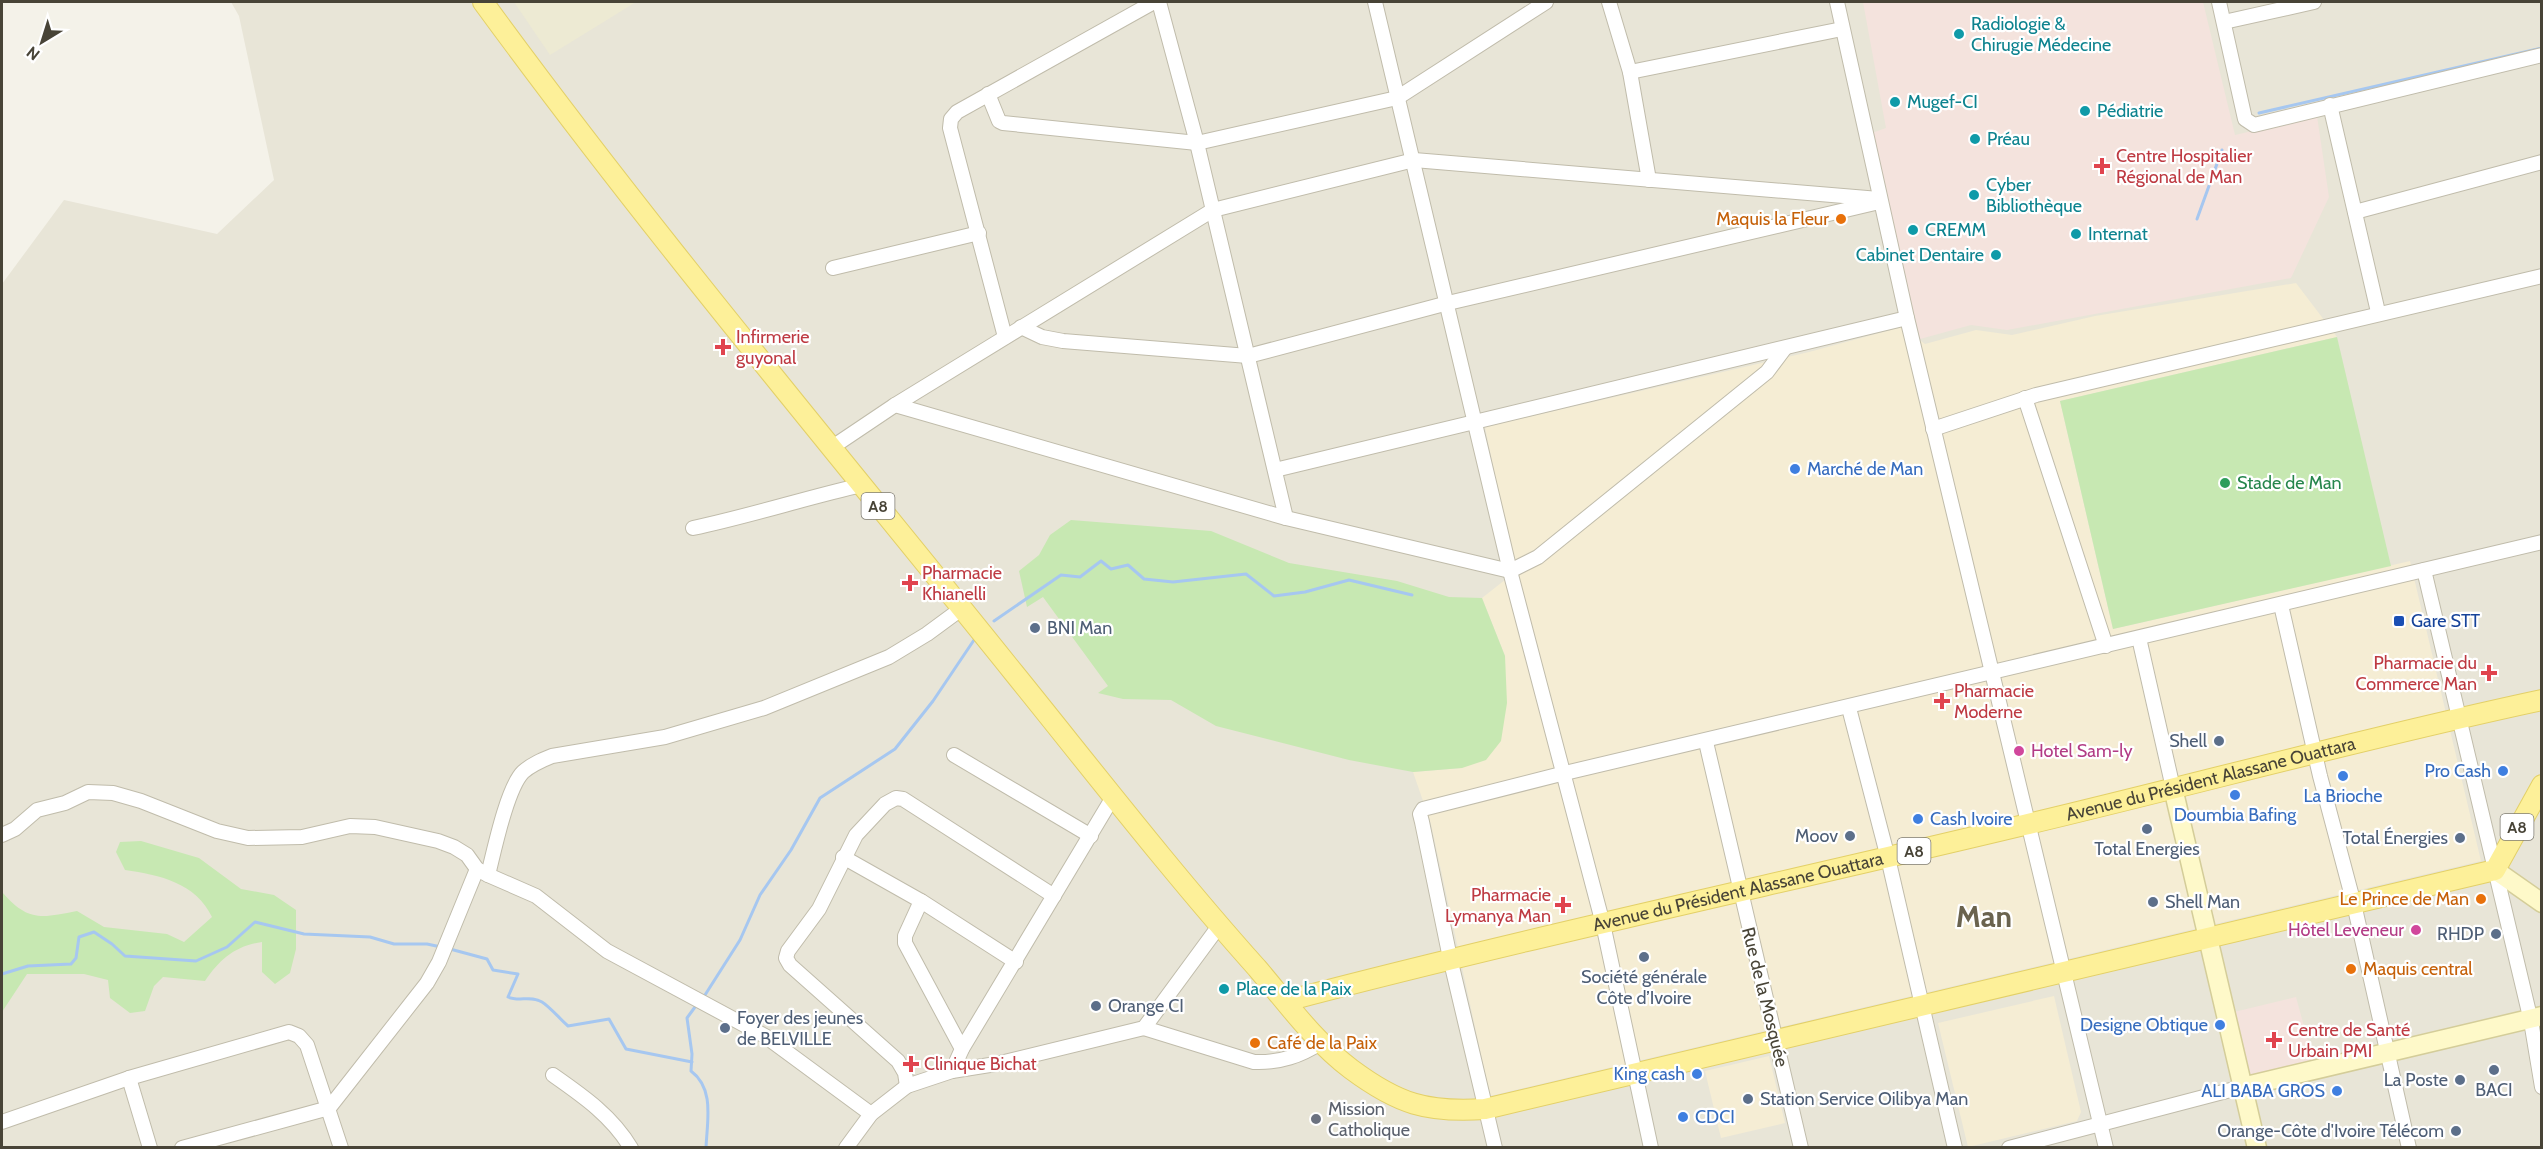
<svg xmlns="http://www.w3.org/2000/svg" width="2543" height="1149" viewBox="0 0 2543 1149" font-family="Cabin,sans-serif">
	<rect width="100%" height="100%" fill="#f4f2e9"/>
	<!-- residential -->
	<polygon fill="#e8e5d7" points="231,2 2541,2 2541,1147 2,1148 2,284 64,200 217,234 274,180 239,16"/>
	<!-- commercial -->
	<g fill="#f5edd4">
		<polygon points="2296,283 2337,337 2060,401 2113,629 2410,561 2481,861 1490,1096 1431,824 1413,772 1462,768 1505,656 1482,598 1515,572 1485,427 1809,352 1902,327 1925,344 1976,330 2012,335 2095,316"/>
		<polygon points="2054,996 2081,1112 2077,1121 1968,1147 1938,1023"/>
		<polygon points="1769,1056 1785,1123 1721,1138 1705,1071"/>
	</g>
	<!-- education -->
	<polygon fill="#edead3" points="514,2 636,2 550,55"/>
	<!-- medical -->
	<g fill="#f4e3dd">
		<polygon points="1863,2 2203,2 2235,135 2317,116 2329,197 2291,278 2007,330 1971,325 1920,339 1872,133 1886,128"/>
		<polygon points="2296,997 2315,1067 2249,1077 2234,1012"/>
	</g>
	<!-- grass -->
	<g fill="#c7e8b2">
		<polygon points="2337,337 2391,566 2113,629 2060,401"/>
		<polygon points="1071,520 1211,531 1289,563 1397,581 1449,597 1482,598 1505,656 1507,703 1501,741 1486,760 1462,768 1413,772 1349,760 1216,726 1171,700 1123,699 1098,693 1108,686 1043,597 1027,607 1019,571 1039,555 1050,535"/>
		<path d="M141,841L199,858L241,889L274,895L296,910V949L290,973L275,984L262,972V942C235,946 220,959 205,981L163,977L154,986L145,1011L130,1013L110,998L108,980L84,974H27L2,1012V892C28,922 41,918 77,911L104,927L167,934L184,942L212,917C196,883 160,875 125,870L116,852L120,842Z"/>
	</g>
	<g fill="none" stroke-linecap="round" stroke-linejoin="round">
		<!-- stream -->
		<g stroke="#a6c7f0" stroke-width="3">
			<polyline points="2259,113 2542,48"/>
			<polyline points="2197,219 2222,150"/>
			<polyline points="994,621 1061,575 1080,577 1101,561 1111,569 1128,565 1144,579 1173,582 1246,574 1274,596 1305,592 1349,580 1412,595"/>
			<path d="M450,949L487,959L493,970L518,974L508,997C519,1002 531,995 542,1002C550,1007 560,1019 568,1026L609,1019L626,1049L692,1062"/>
			<polyline points="2,974 28,966 71,964 76,958 79,937 94,932 112,944 125,956 196,961 227,947 255,922 304,934 370,937 394,944 427,944 441,947"/>
			<polyline points="705,995 740,940 760,895 791,850 820,798 895,749 933,701 974,640"/>
			<path d="M695,1007L687,1018L692,1054L691,1071C715,1089 707,1121 706,1148"/>
		</g>
		<!-- street casing -->
		<g stroke="#c0bcab" stroke-width="16">
			<g id="street">
				<polyline points="1159,2 1197,143 1286,518"/>
				<polyline points="1375,2 1510,571 1603,924 1651,1148"/>
				<polyline points="1609,2 1630,72 1649,180"/>
				<polyline points="1837,2 1907,318 2106,1148"/>
				<polyline points="2219,2 2245,119 2254,125 2542,55"/>
				<polyline points="2224,22 2314,2"/>
				<polyline points="1630,72 1842,29"/>
				<polyline points="988,94 999,121 1003,123 1197,143 1397,98 1546,2"/>
				<polyline points="2330,105 2378,312"/>
				<polyline points="2355,212 2542,162"/>
				<polyline points="833,268 979,233"/>
				<polyline points="1021,327 1042,337 1063,341 1248,356 1448,303 1875,203"/>
				<polyline points="1005,337 950,128 951,119 957,112 1154,2"/>
				<polyline points="2025,398 2106,646"/>
				<polyline points="895,405 1286,518 1510,571 1538,557 1767,372 1785,348"/>
				<polyline points="1933,429 2036,395 2542,276"/>
				<polyline points="831,448 895,405 1213,210 1414,160 1879,199"/>
				<polyline points="1275,470 1907,318"/>
				<path d="M693,528C750,516 805,498 862,485"/>
				<polyline points="2424,570 2531,1021 2542,1087"/>
				<polyline points="2281,605 2320,776 2354,904 2409,1148"/>
				<polyline points="2139,638 2173,788"/>
				<polyline points="1849,708 1888,858 1955,1148"/>
				<polyline points="1706,742 1801,1148"/>
				<polyline points="954,755 1091,836"/>
				<polyline points="2,835 15,829 37,810 65,803 88,792 113,793 141,801 217,831 248,838 302,837 350,826 375,827 438,841 454,847 467,855 477,869 488,875 536,896 607,951 765,1036 871,1114"/>
				<polyline points="843,857 921,901 1016,962"/>
				<path d="M488,875C494,851 507,788 523,772C532,764 542,760 552,756L665,737L764,708L889,657L927,634L961,609"/>
				<polyline points="921,901 905,936 905,943 962,1049"/>
				<path d="M1144,1028L1254,1062C1280,1063 1300,1056 1322,1042"/>
				<polyline points="952,1071 962,1049 1113,797"/>
				<path d="M553,1075C583,1096 612,1116 631,1148"/>
				<polyline points="129,1078 150,1148"/>
				<polyline points="907,1086 905,1073 898,1061 790,965 786,958 788,951 819,909 856,835 885,804 896,798 903,799 1054,896"/>
				<polyline points="2,1122 129,1078 289,1032 299,1036 307,1045 341,1148"/>
				<polyline points="182,1148 329,1108 427,983 439,962 477,869"/>
				<polyline points="846,1148 871,1114 907,1086 952,1071 996,1064 1144,1028 1219,926"/>
				<polyline points="1495,1148 1450,958 1422,822 1420,814 1423,809 1565,773 2542,542"/>
				<polyline points="2009,1148 2242,1087"/>
			</g>
		</g>
		<!-- secondary casing -->
		<g stroke="#d4cd99" stroke-width="21">
			<g id="secondary">
				<polyline points="2173,788 2257,1148"/>
				<polyline points="2495,870 2542,903"/>
				<polyline points="2242,1087 2542,1016"/>
			</g>
		</g>
		<!-- primary casing -->
		<g stroke="#e3d068" stroke-width="22">
			<g id="primary">
				<path d="M483,2C651,232 835,450 1014,673C1094,772 1172,873 1257,968C1286,1002 1315,1042 1351,1069C1398,1104 1427,1113 1485,1109L2495,870L2542,785"/>
				<path id="s1" d="M1286,1001C1530,937 1778,884 2024,825C2197,784 2368,737 2542,700"/>
			</g>
		</g>
		<!-- street -->
		<use href="#street" stroke="#fff" stroke-width="14"/>
		<!-- secondary -->
		<use href="#secondary" stroke="#fef9c9" stroke-width="18"/>
		<!-- primary -->
		<use href="#primary" stroke="#fdf099" stroke-width="20"/>
	</g>
	<!-- markers -->
	<g fill="#0f9aa8" stroke="#fff" stroke-width="2">
		<circle cx="1959" cy="34" r="6"/>
		<circle cx="1895" cy="102" r="6"/>
		<circle cx="2085" cy="111" r="6"/>
		<circle cx="1975" cy="139" r="6"/>
		<circle cx="1974" cy="195" r="6"/>
		<circle cx="1913" cy="230" r="6"/>
		<circle cx="2076" cy="234" r="6"/>
		<circle cx="1996" cy="255" r="6"/>
		<circle cx="1224" cy="989" r="6"/>
	</g>
	<g fill="#e0444e" stroke="#fff" stroke-width="2">
		<path d="M2099 157h6v6h6v6h-6v6h-6v-6h-6v-6h6z"/>
		<path d="M720 338h6v6h6v6h-6v6h-6v-6h-6v-6h6z"/>
		<path d="M907 574h6v6h6v6h-6v6h-6v-6h-6v-6h6z"/>
		<path d="M2486 664h6v6h6v6h-6v6h-6v-6h-6v-6h6z"/>
		<path d="M1939 692h6v6h6v6h-6v6h-6v-6h-6v-6h6z"/>
		<path d="M1560 896h6v6h6v6h-6v6h-6v-6h-6v-6h6z"/>
		<path d="M2271 1031h6v6h6v6h-6v6h-6v-6h-6v-6h6z"/>
		<path d="M908 1055h6v6h6v6h-6v6h-6v-6h-6v-6h6z"/>
	</g>
	<g fill="#e8710a" stroke="#fff" stroke-width="2">
		<circle cx="1841" cy="219" r="6"/>
		<circle cx="2481" cy="899" r="6"/>
		<circle cx="2351" cy="969" r="6"/>
		<circle cx="1255" cy="1043" r="6"/>
	</g>
	<g fill="#3f7fe0" stroke="#fff" stroke-width="2">
		<circle cx="1795" cy="469" r="6"/>
		<circle cx="2503" cy="771" r="6"/>
		<circle cx="2343" cy="776" r="6"/>
		<circle cx="2235" cy="795" r="6"/>
		<circle cx="1918" cy="819" r="6"/>
		<circle cx="2220" cy="1025" r="6"/>
		<circle cx="1697" cy="1074" r="6"/>
		<circle cx="2337" cy="1091" r="6"/>
		<circle cx="1683" cy="1117" r="6"/>
	</g>
	<circle fill="#2e9e5b" stroke="#fff" stroke-width="2" cx="2225" cy="483" r="6"/>
	<rect fill="#1a4fb4" stroke="#fff" stroke-width="2" x="2393" y="615" width="12" height="12" rx="3"/>
	<g fill="#5c6f8a" stroke="#fff" stroke-width="2">
		<circle cx="1035" cy="628" r="6"/>
		<circle cx="2219" cy="741" r="6"/>
		<circle cx="2147" cy="829" r="6"/>
		<circle cx="1850" cy="836" r="6"/>
		<circle cx="2460" cy="838" r="6"/>
		<circle cx="2153" cy="902" r="6"/>
		<circle cx="2496" cy="934" r="6"/>
		<circle cx="1644" cy="957" r="6"/>
		<circle cx="1096" cy="1006" r="6"/>
		<circle cx="725" cy="1028" r="6"/>
		<circle cx="2494" cy="1070" r="6"/>
		<circle cx="2460" cy="1080" r="6"/>
		<circle cx="1748" cy="1099" r="6"/>
		<circle cx="2456" cy="1131" r="6"/>
	</g>
	<g fill="#d1479c" stroke="#fff" stroke-width="2">
		<circle cx="2019" cy="751" r="6"/>
		<circle cx="2416" cy="930" r="6"/>
	</g>
	<circle fill="#6b7280" stroke="#fff" stroke-width="2" cx="1316" cy="1119" r="6"/>
	<g text-anchor="middle" stroke-width="4.5" stroke-linejoin="round" paint-order="stroke">
		<!-- shield labels -->
		<g fill="#fff" stroke="#7f7c73" stroke-width="1.5">
			<rect x="861.5" y="493" width="33" height="26" rx="4.5"/>
			<rect x="2500.5" y="814" width="33" height="26" rx="4.5"/>
			<rect x="1897.5" y="838" width="33" height="26" rx="4.5"/>
		</g>
		<g font-size="16" font-weight="bold" fill="#484437">
			<text x="878" y="512">A8</text>
			<text x="2517" y="833">A8</text>
			<text x="1914" y="857">A8</text>
		</g>
		<!-- culture labels -->
		<g font-size="18" fill="#0d838f" stroke="#fff" text-anchor="start">
			<text x="1971" y="30">Radiologie &amp;<tspan x="1971" dy="21">Chirugie Médecine</tspan></text>
			<text x="1907" y="108">Mugef-CI</text>
			<text x="2097" y="117">Pédiatrie</text>
			<text x="1987" y="145">Préau</text>
			<text x="1986" y="191">Cyber<tspan x="1986" dy="21">Bibliothèque</tspan></text>
			<text x="1925" y="236">CREMM</text>
			<text x="2088" y="240">Internat</text>
			<text x="1984" y="261" text-anchor="end">Cabinet Dentaire</text>
			<text x="1236" y="995">Place de la Paix</text>
		</g>
		<!-- health labels -->
		<g font-size="18" fill="#be3a42" stroke="#fff" text-anchor="start">
			<text x="2116" y="162">Centre Hospitalier<tspan x="2116" dy="21">Régional de Man</tspan></text>
			<text x="736" y="343">Infirmerie<tspan x="736" dy="21">guyonal</tspan></text>
			<text x="922" y="579">Pharmacie<tspan x="922" dy="21">Khianelli</tspan></text>
			<text x="2477" y="669" text-anchor="end">Pharmacie du<tspan x="2477" dy="21">Commerce Man</tspan></text>
			<text x="1954" y="697">Pharmacie<tspan x="1954" dy="21">Moderne</tspan></text>
			<text x="1551" y="901" text-anchor="end">Pharmacie<tspan x="1551" dy="21">Lymanya Man</tspan></text>
			<text x="2288" y="1036">Centre de Santé<tspan x="2288" dy="21">Urbain PMI</tspan></text>
			<text x="924" y="1070">Clinique Bichat</text>
		</g>
		<!-- food labels -->
		<g font-size="18" fill="#c56008" stroke="#fff" text-anchor="end">
			<text x="1829" y="225">Maquis la Fleur</text>
			<text x="2469" y="905">Le Prince de Man</text>
			<text x="2363" y="975" text-anchor="start">Maquis central</text>
			<text x="1267" y="1049" text-anchor="start">Café de la Paix</text>
		</g>
		<!-- shop labels -->
		<g font-size="18" fill="#366cbe" stroke="#fff" text-anchor="end">
			<text x="1807" y="475" text-anchor="start">Marché de Man</text>
			<text x="2491" y="777">Pro Cash</text>
			<text x="2343" y="802" text-anchor="middle">La Brioche</text>
			<text x="2235" y="821" text-anchor="middle">Doumbia Bafing</text>
			<text x="1930" y="825" text-anchor="start">Cash Ivoire</text>
			<text x="2208" y="1031">Designe Obtique</text>
			<text x="1685" y="1080">King cash</text>
			<text x="2325" y="1097">ALI BABA GROS</text>
			<text x="1695" y="1123" text-anchor="start">CDCI</text>
		</g>
		<!-- leisure labels -->
		<g font-size="18" fill="#27864d" stroke="#fff" text-anchor="start">
			<text x="2237" y="489">Stade de Man</text>
		</g>
		<!-- transit labels -->
		<g font-size="18" fill="#164399" stroke="#fff" text-anchor="start">
			<text x="2411" y="627">Gare STT</text>
		</g>
		<!-- service labels -->
		<g font-size="18" fill="#4e5e75" stroke="#fff" text-anchor="end">
			<text x="1047" y="634" text-anchor="start">BNI Man</text>
			<text x="2207" y="747">Shell</text>
			<text x="1838" y="842">Moov</text>
			<text x="2448" y="844">Total Énergies</text>
			<text x="2147" y="855" text-anchor="middle">Total Energies</text>
			<text x="2165" y="908" text-anchor="start">Shell Man</text>
			<text x="2484" y="940">RHDP</text>
			<text x="1644" y="983" text-anchor="middle">Société générale<tspan x="1644" dy="21">Côte d’Ivoire</tspan></text>
			<text x="1108" y="1012" text-anchor="start">Orange CI</text>
			<text x="737" y="1024" text-anchor="start">Foyer des jeunes<tspan x="737" dy="21">de BELVILLE</tspan></text>
			<text x="2448" y="1086">La Poste</text>
			<text x="2494" y="1096" text-anchor="middle">BACI</text>
			<text x="1760" y="1105" text-anchor="start">Station Service Oilibya Man</text>
			<text x="2444" y="1137">Orange-Côte d'Ivoire Télécom</text>
		</g>
		<!-- hotel labels -->
		<g font-size="18" fill="#b23c85" stroke="#fff" text-anchor="start">
			<text x="2031" y="757">Hotel Sam-ly</text>
			<text x="2404" y="936" text-anchor="end">Hôtel Leveneur</text>
		</g>
		<!-- street labels -->
		<g font-size="18" fill="#484437" stroke="#fff">
			<text dy="6" stroke="none"><textPath href="#s1" startOffset="951">Avenue du Président Alassane Ouattara</textPath></text>
			<text dy="6" stroke="none"><textPath href="#s1" startOffset="465">Avenue du Président Alassane Ouattara</textPath></text>
			<text transform="translate(1765 997) rotate(76)" y="6">Rue de la Mosquée</text>
		</g>
		<!-- worship labels -->
		<g font-size="18" fill="#5b616d" stroke="#fff" text-anchor="start">
			<text x="1328" y="1115">Mission<tspan x="1328" dy="21">Catholique</tspan></text>
		</g>
		<!-- town labels -->
		<g font-size="30" font-weight="bold" fill="#6a634e" stroke="#fff">
			<text x="1984" y="927">Man</text>
		</g>
	</g>
	<!-- border -->
	<rect width="2543" height="1149" fill="none" stroke="#484437" stroke-width="6"/>
	<!-- north arrow -->
	<g transform="translate(42 42) rotate(218)" stroke="#ffffff" stroke-width="4.5" paint-order="stroke">
	<path d="M0-4.5L10 22L0 15L-10 22Z" fill="#484437"/>
	<text y="-9" font-size="16" font-weight="bold" text-anchor="middle" fill="#484437">N</text>
	</g>
</svg>
